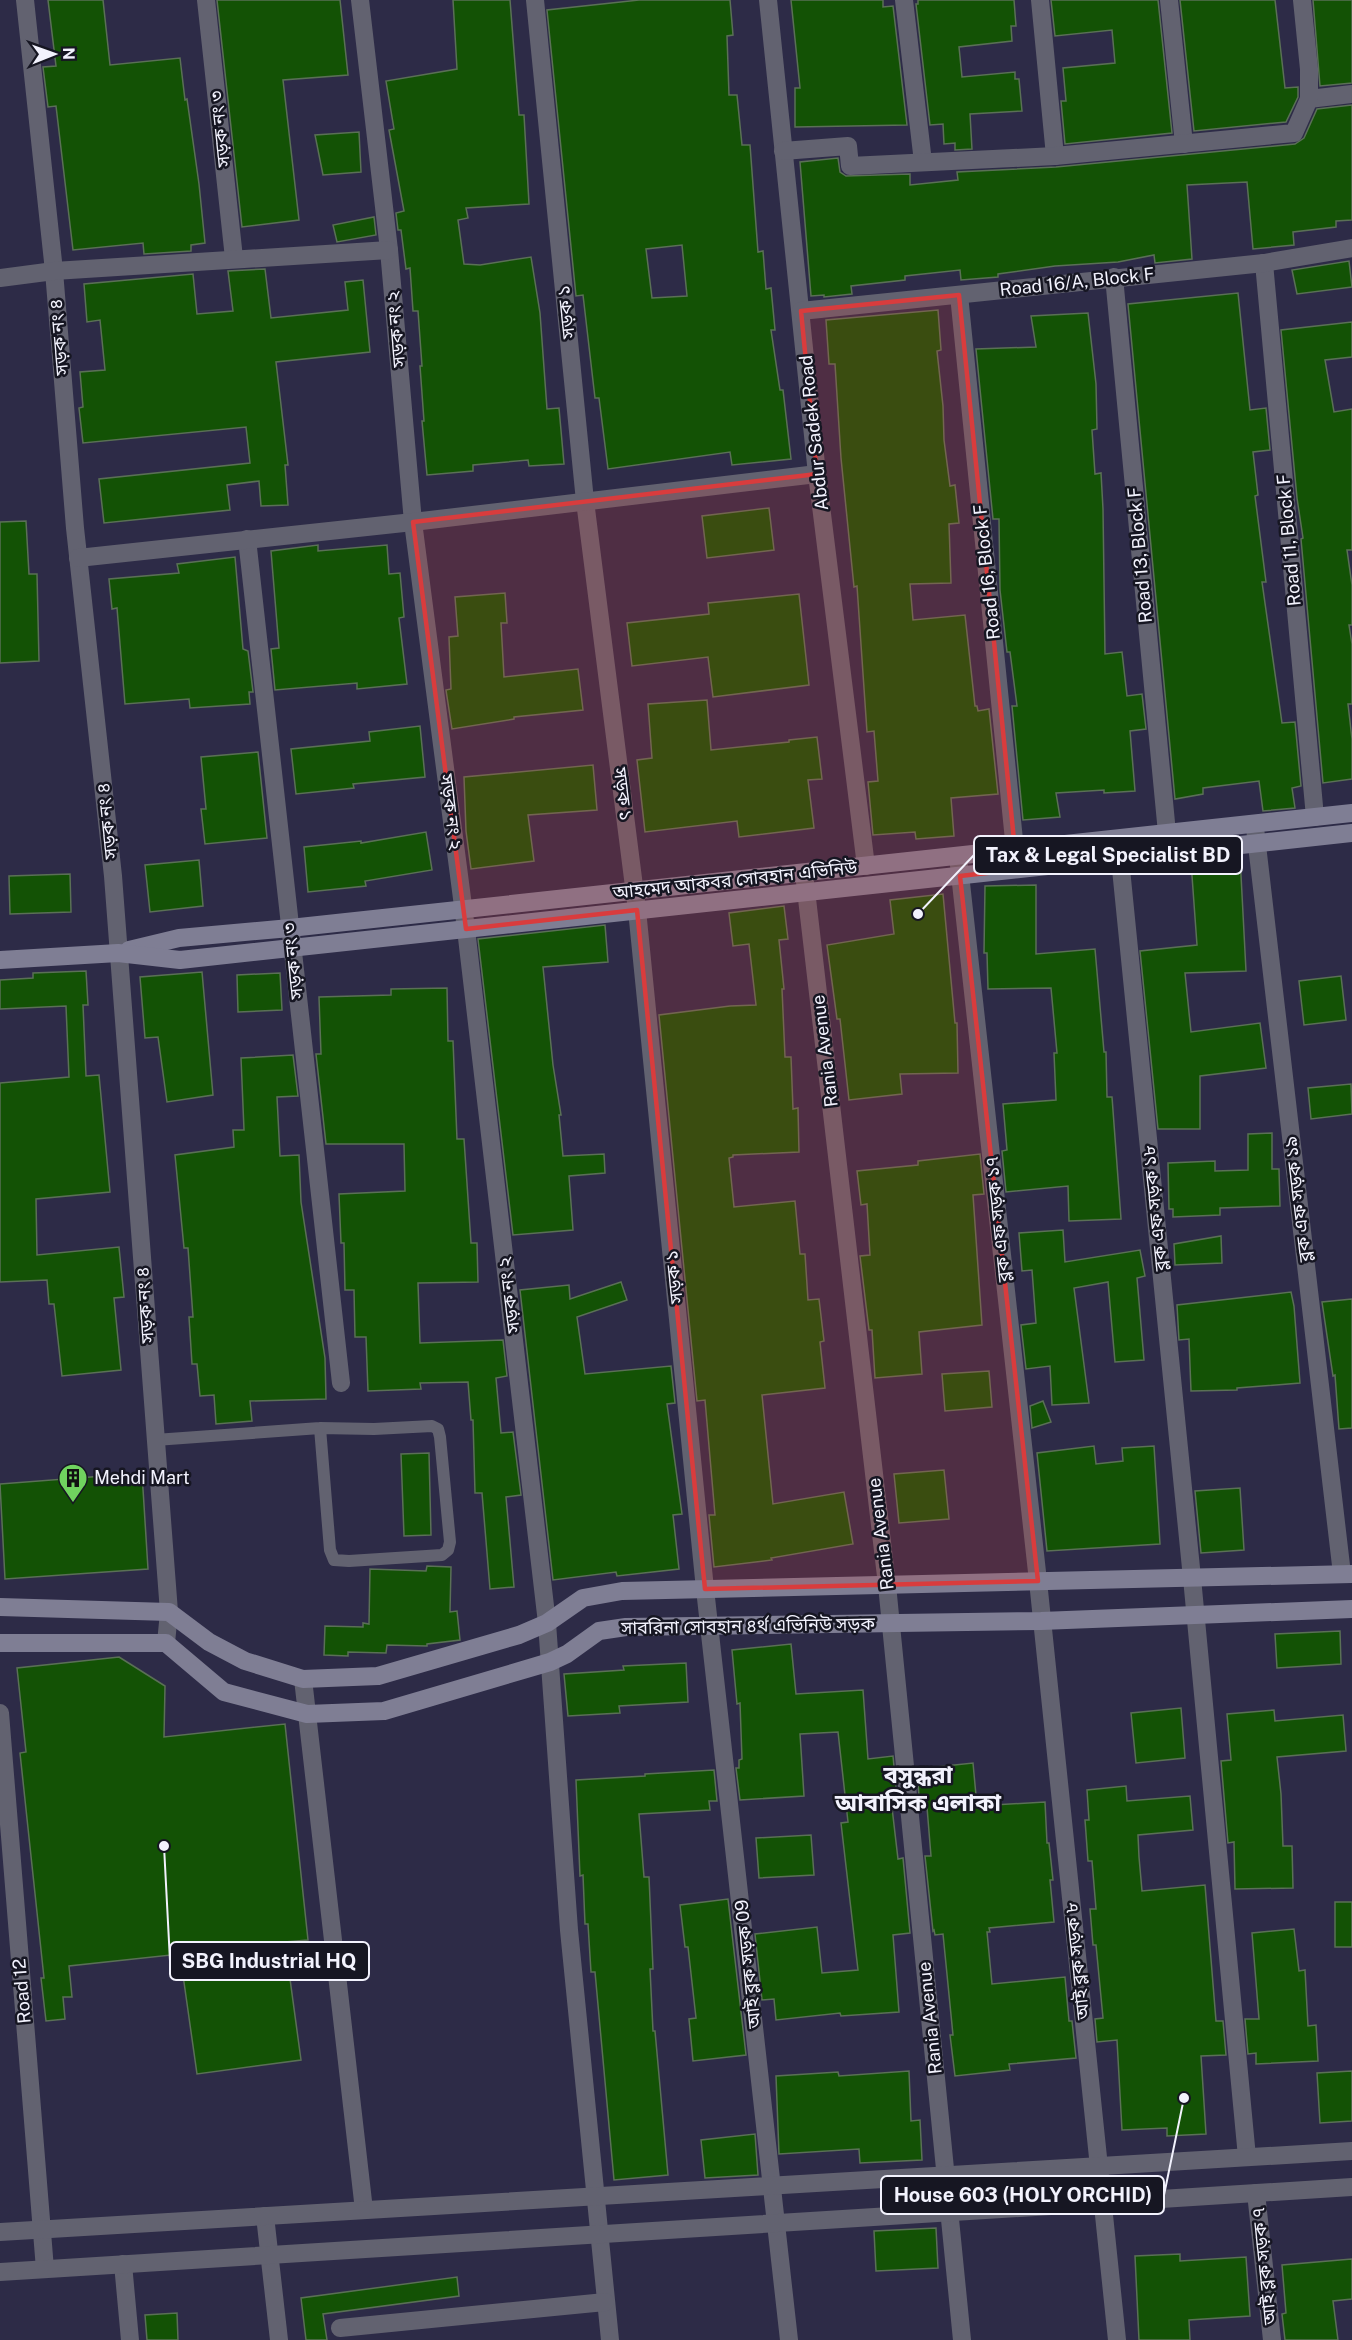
<svg xmlns="http://www.w3.org/2000/svg" width="1352" height="2340" viewBox="0 0 1352 2340" font-family="'Public Sans','Noto Sans Bengali',sans-serif">
	<rect width="100%" height="100%" fill="#2d2b47"/>
	<!-- building -->
	<g fill="#135205" stroke="#5a7056" stroke-width="1.5" fill-rule="evenodd">
		<polygon points="48,0 103,0 110,65 180,58 185,100 187,99 199,184 205,243 191,245 191,251 144,254 143,243 73,250 56,106 48,107 43,67 56,66"/>
		<polygon points="217,0 340,0 348,75 283,80 299,220 242,227"/>
		<polygon points="453,0 510,0 519,115 524,115 529,204 466,208 468,218 458,220 464,264 480,265 531,257 540,313 547,409 559,408 564,464 529,466 528,460 473,465 473,471 427,475 422,421 424,421 420,366 422,366 418,311 413,311 410,268 406,269 401,230 398,230 396,213 404,211 389,130 394,129 386,81 457,69"/>
		<path d="M639,0H730L733,35L727,36L729,95H737L742,145H750L758,252L763,251L766,289L771,288L775,330H771L780,390H783L791,459L732,465L730,452L608,469L599,398H595L583,295L576,296L547,10ZM682,245L687,296L652,298L646,249Z"/>
		<polygon points="791,0 883,0 883,7 893,6 907,125 795,127 795,88 800,88"/>
		<polygon points="918,0 1014,0 1016,26 1011,26 1012,41 959,47 962,77 1015,72 1015,79 1019,79 1022,111 970,114 972,149 955,150 955,143 944,144 943,124 930,125 916,4 918,4"/>
		<polygon points="1051,0 1158,0 1172,133 1065,144 1061,101 1066,101 1063,68 1115,63 1112,30 1055,36"/>
		<polygon points="1180,0 1275,0 1285,88 1298,87 1298,97 1286,122 1194,131"/>
		<polygon points="1313,0 1352,0 1352,83 1320,86"/>
		<polygon points="1352,105 1352,220 1336,221 1336,227 1293,232 1294,245 1253,249 1247,182 1187,185 1192,259 1155,263 1154,255 1118,262 1055,266 998,274 998,277 961,280 960,270 905,276 905,280 851,286 852,294 824,297 824,295 811,296 800,162 838,158 840,172 846,176 910,174 910,185 958,180 957,172 1056,167 1295,144 1304,138 1317,109"/>
		<polygon points="359,132 361,172 323,175 315,135"/>
		<polygon points="374,217 376,235 337,242 333,225"/>
		<polygon points="1349,261 1352,287 1297,294 1292,270"/>
		<polygon points="265,269 271,318 348,310 345,282 363,280 370,352 276,362 288,465 285,465 288,505 261,506 259,481 227,485 230,510 104,523 99,479 250,463 246,427 83,443 79,408 83,407 80,372 105,370 100,320 87,322 84,284 193,274 197,314 233,311 228,271"/>
		<polygon points="1238,293 1250,410 1266,408 1270,450 1253,452 1258,495 1255,496 1266,582 1262,582 1282,723 1295,722 1301,786 1292,788 1295,808 1263,811 1259,781 1203,788 1203,794 1175,799 1128,304"/>
		<polygon points="938,310 941,350 937,351 943,406 944,440 950,486 955,485 959,523 949,524 951,583 910,584 913,620 965,615 975,706 977,706 978,711 989,709 998,794 951,798 954,836 916,839 915,832 873,835 868,782 878,781 874,731 867,732 857,586 854,587 841,458 835,364 829,364 826,320"/>
		<polygon points="1088,313 1096,384 1097,429 1092,430 1095,474 1101,473 1103,509 1105,654 1122,652 1127,696 1142,694 1146,729 1130,731 1135,791 1104,793 1104,790 1056,793 1060,817 1023,820 1012,706 1017,706 1010,652 1007,652 1000,590 999,519 993,519 976,349 1036,347 1031,316"/>
		<polygon points="1352,322 1352,357 1325,360 1334,412 1352,409 1352,550 1347,550 1352,585 1352,625 1349,625 1352,644 1352,704 1348,704 1352,739 1352,779 1323,783 1301,539 1303,538 1297,498 1281,330"/>
		<polygon points="769,508 774,550 707,558 702,516"/>
		<polygon points="26,521 29,574 37,574 39,661 0,663 0,522"/>
		<polygon points="318,545 318,551 387,545 389,574 400,573 404,617 399,618 407,684 357,689 357,683 275,690 271,649 279,648 271,551"/>
		<polygon points="235,557 243,649 248,651 253,692 249,692 250,704 190,708 189,699 125,704 117,608 112,609 109,579 179,573 177,564"/>
		<polygon points="505,593 507,623 501,623 504,677 578,669 583,710 514,717 514,719 452,729 446,690 451,689 449,637 458,636 455,597"/>
		<polygon points="799,594 809,685 713,697 708,657 632,666 627,623 709,614 708,603"/>
		<polygon points="707,700 711,750 789,742 789,740 817,737 822,779 808,780 814,828 739,837 737,821 645,832 637,760 652,758 648,704"/>
		<polygon points="420,726 425,777 353,784 354,788 296,794 291,749 370,741 369,732"/>
		<polygon points="258,752 267,838 205,844 201,809 206,809 201,757"/>
		<polygon points="593,765 597,810 528,815 534,861 471,869 466,831 464,777"/>
		<polygon points="426,832 432,870 365,881 366,886 308,892 304,847 361,841 361,843"/>
		<polygon points="1240,856 1246,971 1185,973 1191,1032 1260,1023 1266,1068 1200,1076 1200,1129 1158,1129 1140,951 1197,945 1191,862"/>
		<polygon points="199,860 203,906 150,912 145,865"/>
		<polygon points="70,874 71,912 10,914 9,876"/>
		<polygon points="1036,885 1036,954 1095,949 1104,1052 1106,1052 1107,1097 1112,1097 1121,1219 1069,1221 1068,1186 1006,1192 1002,1151 1007,1150 1003,1104 1056,1100 1054,1053 1057,1053 1051,988 988,989 987,953 984,953 985,886"/>
		<polygon points="943,894 955,1023 957,1023 958,1073 900,1074 902,1094 849,1100 840,1019 837,1019 827,945 894,934 890,900"/>
		<polygon points="784,906 788,939 779,940 784,989 782,989 785,1057 791,1057 793,1109 798,1108 799,1152 733,1155 733,1157 729,1158 734,1207 795,1201 800,1254 805,1254 808,1300 819,1299 824,1341 820,1342 825,1388 762,1395 773,1504 844,1492 853,1544 771,1558 772,1560 714,1567 709,1515 715,1515 705,1400 697,1401 659,1015 730,1006 756,1005 749,944 733,946 729,913"/>
		<polygon points="605,925 608,962 543,967 553,1065 561,1115 559,1115 563,1156 604,1154 605,1173 569,1176 573,1230 513,1235 478,939"/>
		<polygon points="86,971 88,1005 83,1005 86,1076 99,1075 110,1192 36,1199 37,1255 119,1247 124,1297 114,1298 121,1370 62,1376 54,1304 49,1304 47,1280 0,1282 0,1083 69,1077 66,1006 0,1009 0,980 33,978 33,973"/>
		<polygon points="202,972 213,1095 167,1102 158,1037 145,1038 140,977"/>
		<polygon points="280,973 282,1010 238,1012 237,975"/>
		<polygon points="1341,976 1346,1020 1304,1025 1299,981"/>
		<polygon points="447,988 448,1041 453,1041 457,1139 464,1139 471,1243 477,1243 478,1282 418,1283 420,1343 503,1340 507,1376 496,1378 501,1433 513,1432 521,1495 506,1497 514,1587 490,1589 482,1493 475,1493 473,1420 471,1420 468,1382 420,1383 421,1389 368,1391 366,1337 355,1337 354,1290 345,1290 344,1243 341,1243 339,1194 405,1191 404,1144 326,1144 316,1054 321,1054 319,997 391,995 391,989"/>
		<polygon points="293,1055 298,1096 277,1097 280,1156 299,1155 301,1202 325,1358 326,1399 250,1401 252,1421 216,1424 214,1395 200,1396 197,1364 192,1364 189,1317 193,1317 188,1248 184,1248 175,1155 234,1147 233,1130 244,1130 241,1058"/>
		<polygon points="1351,1084 1352,1114 1311,1119 1308,1088"/>
		<polygon points="1272,1133 1272,1169 1279,1169 1280,1206 1220,1208 1220,1215 1173,1217 1173,1209 1169,1209 1168,1163 1215,1161 1215,1171 1248,1170 1248,1134"/>
		<polygon points="980,1154 984,1194 973,1195 982,1325 919,1332 922,1374 875,1378 872,1330 869,1330 860,1256 870,1255 867,1204 861,1205 857,1171 918,1165 918,1161"/>
		<polygon points="1063,1230 1065,1262 1140,1250 1145,1276 1137,1278 1144,1360 1115,1362 1108,1282 1074,1288 1089,1403 1052,1405 1050,1366 1026,1369 1021,1325 1036,1323 1032,1270 1022,1271 1019,1233"/>
		<polygon points="1221,1236 1222,1263 1175,1265 1174,1244"/>
		<polygon points="621,1282 627,1300 577,1317 585,1374 671,1366 675,1403 667,1404 682,1514 673,1515 679,1569 617,1576 616,1572 553,1580 520,1290 569,1285 570,1299"/>
		<polygon points="1291,1292 1294,1306 1300,1383 1237,1388 1237,1390 1191,1391 1189,1339 1179,1340 1177,1305"/>
		<polygon points="1352,1299 1352,1428 1339,1429 1335,1375 1333,1376 1322,1302"/>
		<polygon points="989,1371 992,1407 945,1411 942,1374"/>
		<polygon points="1043,1401 1051,1422 1032,1428 1030,1406"/>
		<polygon points="1094,1446 1096,1464 1123,1461 1122,1448 1154,1446 1160,1544 1047,1551 1037,1453"/>
		<polygon points="429,1453 431,1535 404,1536 401,1454"/>
		<polygon points="944,1470 949,1519 899,1523 894,1474"/>
		<polygon points="142,1473 148,1569 5,1579 0,1484"/>
		<polygon points="1240,1488 1244,1550 1201,1553 1195,1491"/>
		<polygon points="427,1566 451,1567 450,1612 457,1611 460,1640 427,1644 427,1646 387,1645 386,1653 348,1652 348,1656 324,1655 325,1626 363,1627 363,1623 369,1624 370,1569 426,1571"/>
		<polygon points="1340,1631 1341,1664 1277,1668 1275,1634"/>
		<polygon points="791,1644 796,1694 863,1690 868,1759 893,1756 897,1799 891,1799 898,1859 903,1858 910,1933 893,1935 899,2012 841,2016 840,2013 776,2020 774,1999 762,2000 755,1934 817,1927 822,1973 858,1970 841,1823 848,1822 838,1732 800,1734 804,1796 740,1800 736,1768 739,1768 739,1760 742,1759 740,1703 737,1704 732,1650"/>
		<polygon points="119,1657 165,1686 164,1737 285,1724 308,1940 285,1942 301,2060 197,2074 180,1954 69,1966 72,1997 63,1997 65,2019 46,2021 41,1978 44,1978 20,1753 26,1752 17,1668"/>
		<polygon points="686,1663 688,1702 619,1706 620,1713 568,1716 564,1674 624,1670 623,1666"/>
		<polygon points="1181,1708 1185,1758 1136,1763 1131,1713"/>
		<polygon points="1274,1710 1275,1721 1343,1715 1346,1751 1277,1757 1281,1794 1283,1846 1292,1846 1293,1888 1235,1889 1234,1842 1228,1843 1221,1761 1231,1760 1227,1714"/>
		<polygon points="973,1763 977,1806 1045,1802 1047,1843 1049,1843 1053,1880 1050,1880 1054,1922 989,1928 990,1932 987,1932 992,1984 1065,1977 1069,2021 1072,2021 1076,2058 1009,2064 1010,2070 955,2076 950,2035 953,2035 943,1934 935,1935 934,1930 933,1931 925,1856 931,1856 926,1795 919,1796 917,1769"/>
		<polygon points="714,1770 717,1801 709,1801 710,1810 639,1814 644,1877 649,1877 653,1969 650,1969 653,2031 655,2031 668,2175 614,2180 595,1972 591,1972 588,1924 585,1924 583,1875 580,1876 576,1780 645,1776 645,1774"/>
		<polygon points="1126,1786 1127,1801 1190,1796 1193,1830 1138,1835 1139,1857 1142,1891 1205,1885 1216,2021 1223,2021 1226,2055 1201,2056 1206,2134 1167,2136 1167,2128 1122,2130 1117,2040 1097,2042 1095,2019 1103,2018 1096,1945 1093,1945 1090,1909 1096,1909 1092,1861 1088,1861 1085,1820 1089,1820 1087,1790"/>
		<polygon points="811,1835 814,1875 759,1878 756,1838"/>
		<polygon points="728,1899 746,2055 693,2061 689,2019 696,2018 688,1947 685,1947 680,1905"/>
		<rect x="1335" y="1902" width="17" height="45"/>
		<polygon points="1294,1929 1299,1971 1305,1970 1308,2026 1316,2025 1318,2061 1256,2064 1256,2053 1248,2054 1245,2019 1259,2019 1252,1933"/>
		<polygon points="909,2071 911,2121 920,2120 922,2160 860,2163 859,2149 779,2154 776,2076 838,2072 839,2076"/>
		<polygon points="1352,2071 1352,2121 1320,2123 1317,2073"/>
		<polygon points="755,2134 758,2175 705,2178 701,2140"/>
		<polygon points="936,2228 938,2268 876,2271 874,2231"/>
		<polygon points="1180,2254 1180,2261 1246,2257 1250,2316 1189,2320 1190,2340 1139,2340 1135,2256"/>
		<polygon points="1352,2259 1352,2299 1333,2301 1338,2340 1285,2340 1282,2314 1286,2313 1282,2265"/>
		<polygon points="457,2277 459,2296 323,2314 327,2340 306,2340 301,2298"/>
		<polygon points="177,2313 178,2340 147,2340 145,2315"/>
	</g>
	<g fill="none" stroke-linecap="round" stroke-linejoin="round">
		<!-- lane -->
		<polyline stroke="#626270" stroke-width="12" points="155,1440 320,1428 374,1429 432,1426 438,1429 440,1437 450,1542 448,1550 442,1555 349,1561 334,1560 330,1550 320,1428"/>
		<!-- street -->
		<g stroke="#626270" stroke-width="18">
			<polyline points="25,0 54,271 75,528 113,876 169,1612 166,1643"/>
			<polyline points="206,0 234,258"/>
			<polyline points="360,0 389,250 413,522 466,929 547,1623 569,1930 610,2340"/>
			<polyline points="535,0 585,501 637,910 705,1589 789,2340"/>
			<polyline points="768,0 817,474 866,866"/>
			<polyline points="904,0 923,162"/>
			<polyline points="1040,0 1055,156"/>
			<polyline points="1169,0 1184,144"/>
			<polyline points="1309,99 1352,94"/>
			<polyline points="783,151 848,146 850,166 1055,156 1294,133 1309,99 1309,69 1302,0"/>
			<polyline points="1264,263 1315,817"/>
			<polyline points="1114,277 1167,833"/>
			<polyline points="0,278 54,271 389,250"/>
			<polyline points="959,295 1015,850"/>
			<polyline points="801,311 1264,263 1352,248"/>
			<polyline points="247,539 341,1383"/>
			<polyline points="78,558 413,522 817,474"/>
			<polyline points="1255,828 1342,1574"/>
			<polyline points="1118,839 1192,1578 1247,2157"/>
			<polyline points="958,856 1038,1581 1117,2340"/>
			<polyline points="804,873 887,1585 962,2340"/>
			<polyline points="303,1679 364,2210"/>
			<polyline points="0,1713 45,2269"/>
			<polyline points="1256,2193 1272,2340"/>
			<polyline points="265,2216 279,2340"/>
			<polyline points="0,2232 1352,2151"/>
			<polyline points="123,2264 130,2340"/>
			<polyline points="0,2272 1352,2187"/>
			<polyline points="340,2328 605,2302"/>
		</g>
		<!-- secondary -->
		<g stroke="#7f7e94" stroke-width="18">
			<polyline points="129,950 179,938 290,928 1352,813"/>
			<polyline points="0,960 118,953 180,960 1352,833"/>
			<polyline points="0,1607 169,1612 209,1642 245,1661 303,1679 378,1676 519,1635 547,1623 583,1598 622,1591 1352,1574"/>
			<polyline points="0,1643 166,1643 224,1692 307,1714 384,1711 550,1662 567,1654 599,1631 626,1627 1041,1621 1352,1609"/>
		</g>
	</g>
	<!-- marked area -->
	<path fill="#d93c3d" fill-opacity="0.2" stroke="#d93c3d" stroke-width="4.5" stroke-linejoin="round" d="M959,295L1015,850L1118,839L1120,858L960,876L1038,1581L705,1589L637,910L466,929L413,522L817,474L801,311Z"/>
	<!-- icons -->
	<defs>
		<g id="building-pin" transform="scale(1.5)"><path d="M0 17L-7.5 6A9.5 9.5 0 1 1 7.5 6Z" fill="#70d35f" stroke="#161622"/><path d="M-4-6H4V6H1V3H-1V6H-4ZM-2.5-4.3h1.7v1.8h-1.7ZM.8-4.3h1.7v1.8H.8ZM-2.5-1h1.7V.8h-1.7ZM.8-1h1.7V.8H.8Z" fill="#111"/></g>
	</defs>
	<g fill-rule="evenodd">
		<use href="#building-pin" x="73" y="1478"/>
	</g>
	<g text-anchor="middle" stroke-width="5" stroke-linejoin="round" paint-order="stroke">
		<!-- street labels -->
		<g font-size="18" fill="#f2f2fd" stroke="#161622">
			<text transform="translate(220 129) rotate(-96)" y="6">সড়ক নং ৩</text>
			<text transform="translate(1077 282) rotate(-6)" y="6">Road 16/A, Block F</text>
			<text transform="translate(566 312) rotate(-96)" y="6">সড়ক ১</text>
			<text transform="translate(396 329) rotate(-95)" y="6">সড়ক নং ২</text>
			<text transform="translate(59 337) rotate(-95)" y="6">সড়ক নং ৪</text>
			<text transform="translate(814 433) rotate(-96)" y="6">Abdur Sadek Road</text>
			<text transform="translate(1289 540) rotate(-95)" y="6">Road 11, Block F</text>
			<text transform="translate(1140 555) rotate(-95)" y="6">Road 13, Block F</text>
			<text transform="translate(987 572) rotate(-96)" y="6">Road 16, Block F</text>
			<text transform="translate(623 794) rotate(83)" y="6">সড়ক ১</text>
			<text transform="translate(451 812) rotate(83)" y="6">সড়ক নং ২</text>
			<text transform="translate(107 821) rotate(-96)" y="6">সড়ক নং ৪</text>
			<text transform="translate(735 880) rotate(-6)" y="6">আহমেদ আকবর সোবহান এভিনিউ</text>
			<text transform="translate(293 961) rotate(-96)" y="6">সড়ক নং ৩</text>
			<text transform="translate(825 1051) rotate(-97)" y="6">Rania Avenue</text>
			<text transform="translate(1298 1199) rotate(-97)" y="6">ব্লক এফ সড়ক ১৯</text>
			<text transform="translate(1155 1208) rotate(-96)" y="6">ব্লক এফ সড়ক ১৮</text>
			<text transform="translate(998 1219) rotate(-96)" y="6">ব্লক এফ সড়ক ১৭</text>
			<text transform="translate(674 1277) rotate(-96)" y="6">সড়ক ১</text>
			<text transform="translate(509 1295) rotate(-97)" y="6">সড়ক নং ২</text>
			<text transform="translate(145 1305) rotate(-94)" y="6">সড়ক নং ৪</text>
			<text transform="translate(881 1534) rotate(-97)" y="6">Rania Avenue</text>
			<text transform="translate(748 1626) rotate(-1)" y="6">সাবরিনা সোবহান ৪র্থ এভিনিউ সড়ক</text>
			<text transform="translate(1077 1961) rotate(-96)" y="6">আই ব্লক সড়ক ৮</text>
			<text transform="translate(748 1964) rotate(-96)" y="6">আই ব্লক সড়ক 09</text>
			<text transform="translate(22 1991) rotate(-95)" y="6">Road 12</text>
			<text transform="translate(930 2018) rotate(-96)" y="6">Rania Avenue</text>
			<text transform="translate(1264 2266) rotate(-96)" y="6">আই ব্লক সড়ক ৭</text>
		</g>
		<!-- poi labels -->
		<g font-size="18" fill="#f2f2fd" stroke="#161622" text-anchor="start">
			<text x="94" y="1484">Mehdi Mart</text>
		</g>
		<!-- district labels -->
		<g font-size="24" font-weight="bold" fill="#f2f2fd" stroke="#161622">
			<text x="918" y="1783">বসুন্ধরা<tspan x="918" dy="28">আবাসিক এলাকা</tspan></text>
		</g>
	</g>
	<!-- callouts -->
	<path fill="none" stroke="#f2f2fd" stroke-width="2" d="M918 914L974 855M164 1846L170 1961M1184 2098L1164 2195"/>
	<g fill="#f2f2fd" stroke="#161622" stroke-width="2">
		<circle cx="918" cy="914" r="6"/>
		<circle cx="164" cy="1846" r="6"/>
		<circle cx="1184" cy="2098" r="6"/>
	</g>
	<g fill="#161622" stroke="#f2f2fd" stroke-width="2">
		<rect x="974" y="836" width="268" height="38" rx="6"/>
		<rect x="170" y="1942" width="199" height="38" rx="6"/>
		<rect x="881" y="2176" width="283" height="38" rx="6"/>
	</g>
	<g font-size="20" text-anchor="middle" font-weight="bold" fill="#f2f2fd">
		<text x="1108" y="862">Tax &amp; Legal Specialist BD</text>
		<text x="269" y="1968">SBG Industrial HQ</text>
		<text x="1023" y="2202">House 603 (HOLY ORCHID)</text>
	</g>
	<!-- north arrow -->
	<g transform="translate(54 54) rotate(89)" stroke="#161622" stroke-width="4.5" paint-order="stroke">
	<path d="M0-4.5L10 22L0 15L-10 22Z" fill="#f2f2fd"/>
	<text y="-9" font-size="16" font-weight="bold" text-anchor="middle" fill="#f2f2fd">N</text>
	</g>
</svg>
